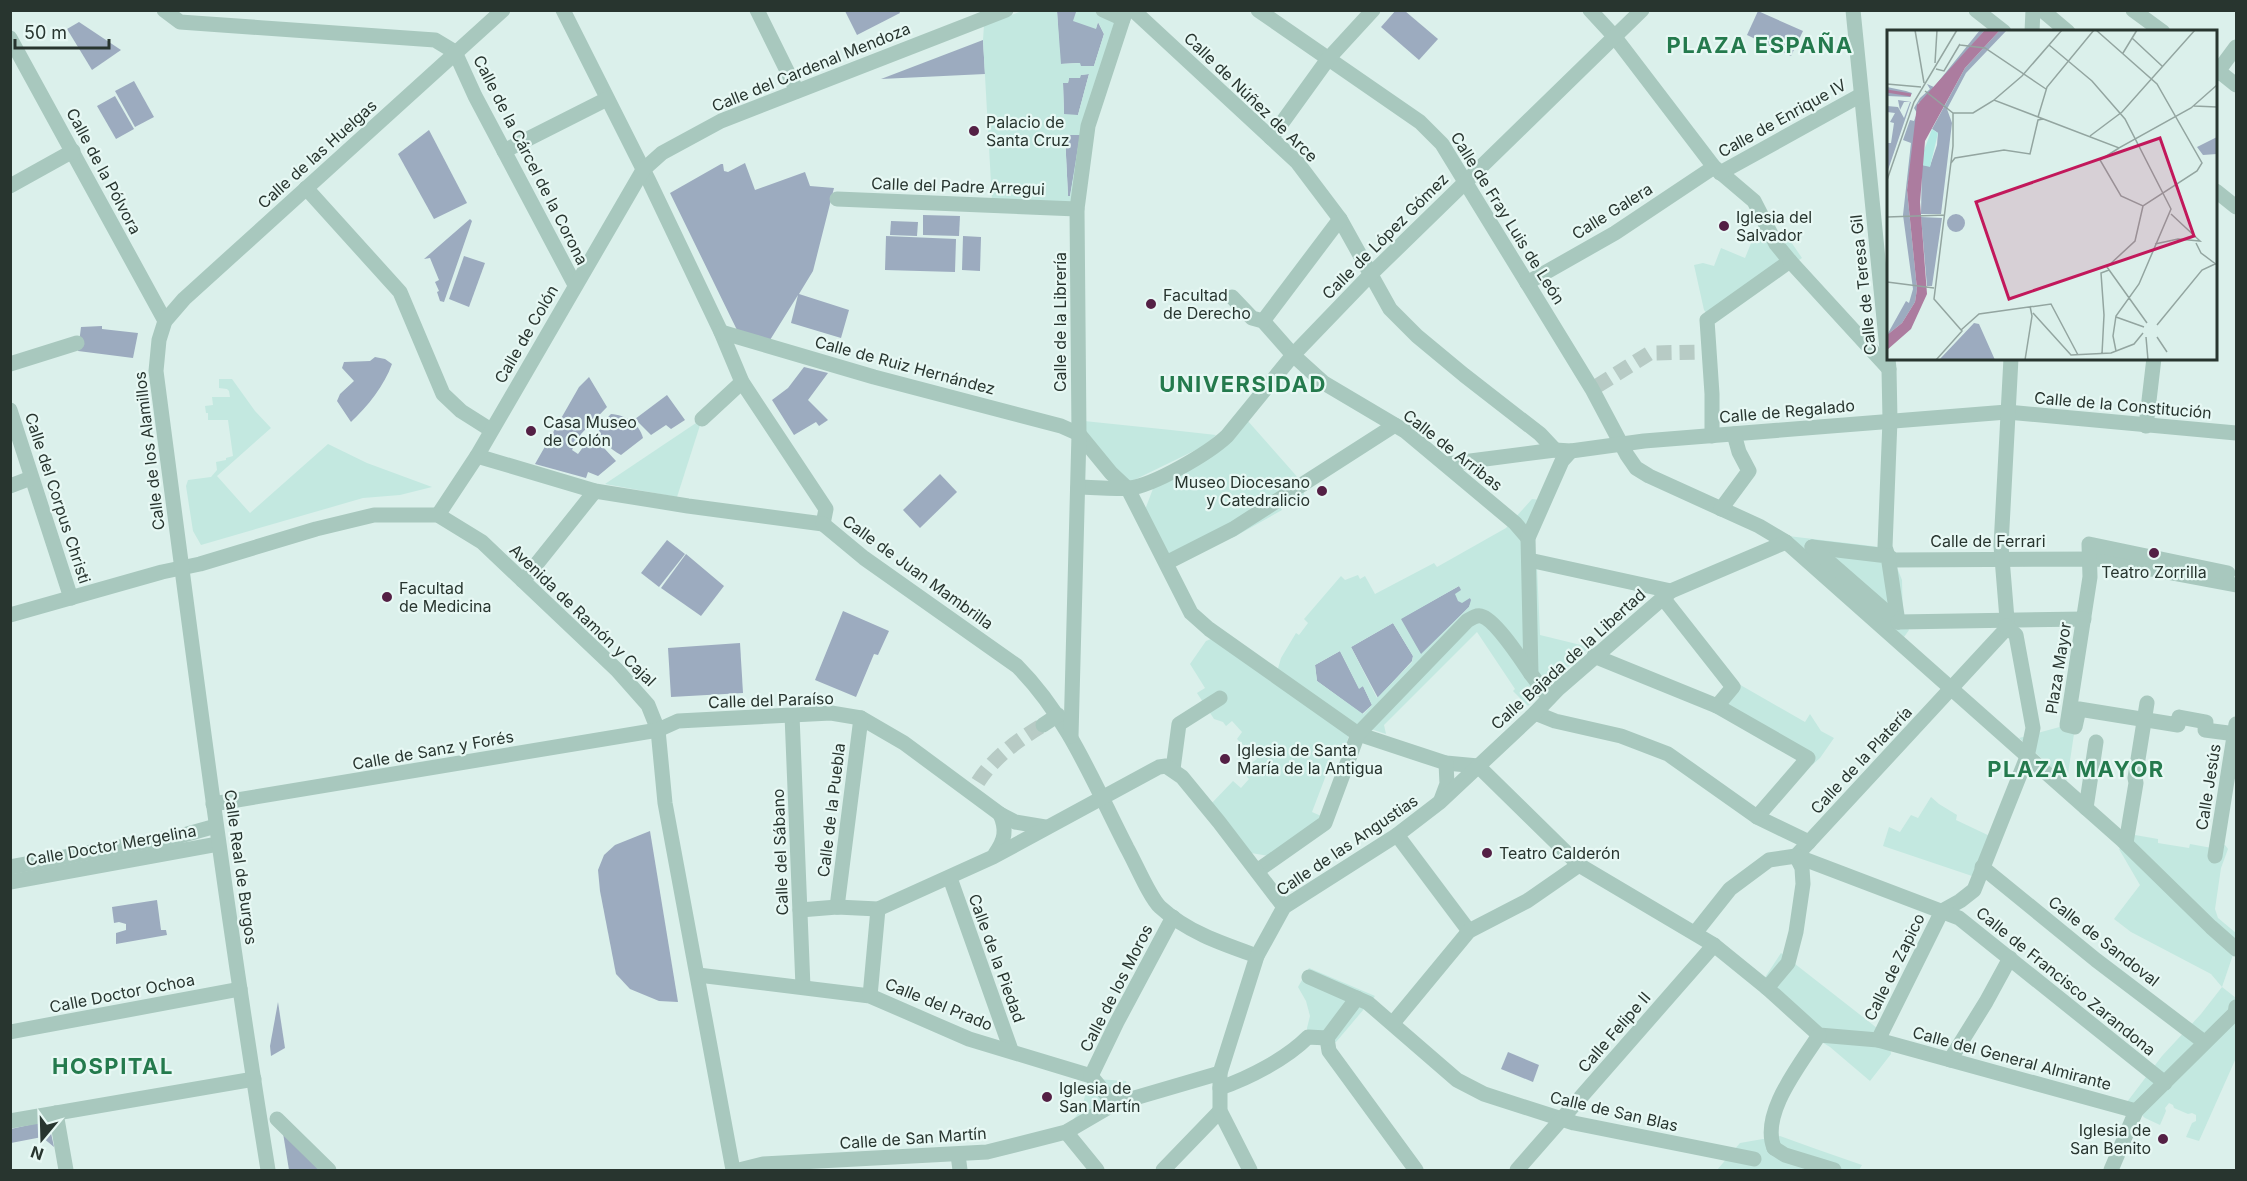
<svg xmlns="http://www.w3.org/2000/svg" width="2247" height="1181" viewBox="0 0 2247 1181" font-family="Inter,sans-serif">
	<rect width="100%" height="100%" fill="#dbf0eb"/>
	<!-- green -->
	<g fill="#9cabbf">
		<polygon points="1396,10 1405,11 1438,39 1419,60 1381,27"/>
		<polygon points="845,11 899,11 900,13 857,35"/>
		<polygon points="1057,11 1076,12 1096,28 1098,22 1104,34 1094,66 1080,66 1079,63 1060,64"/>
		<polygon points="1758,11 1803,31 1791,56 1747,35"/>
		<polygon points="79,22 121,50 92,70 67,29"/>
		<polygon points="983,40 985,74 881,79"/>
		<polygon points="1089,74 1078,115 1064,115 1063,83 1068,83 1069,78 1080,78 1080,75"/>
		<polygon points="134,81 154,117 135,127 115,91"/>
		<polygon points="115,96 134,129 116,139 97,106"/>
		<polygon points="429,130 467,203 434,219 398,154"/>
		<polygon points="1065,135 1081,135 1070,196 1068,196"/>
		<polygon points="745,163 755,190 805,172 810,186 834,188 813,271 799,294 849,310 841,338 791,323 798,295 770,340 737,330 670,193 721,164 723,164 724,171 728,172"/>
		<polygon points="923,215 960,216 959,236 923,235"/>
		<polygon points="470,219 472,221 444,302 440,301 437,292 439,291 435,282 439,280 430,258 424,259"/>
		<polygon points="891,221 918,222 917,236 890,235"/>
		<polygon points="886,236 956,239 955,272 885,270"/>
		<polygon points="963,236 981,237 980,271 962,270"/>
		<polygon points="464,256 485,263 469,307 449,299"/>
		<polygon points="102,326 102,329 138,333 133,358 78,351 81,327"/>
		<path d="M375,357L385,359L392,364C384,386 368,406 351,422L337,401L340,394L354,381L342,368L344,362L370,361Z"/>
		<polygon points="804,367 828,373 808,400 828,420 819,426 816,422 794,435 772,400 788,388"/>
		<polygon points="589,377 607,407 581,434 572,450 578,454 592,435 616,461 598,476 588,472 586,478 535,464 579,387"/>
		<polygon points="667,395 685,420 671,429 666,425 651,435 635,419"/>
		<path d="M611,414C625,415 639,423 643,438L621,455C609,449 601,439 598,427Z"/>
		<polygon points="940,474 957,492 920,528 903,510"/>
		<polygon points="667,540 685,554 659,587 641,573"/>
		<polygon points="686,554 724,586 701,616 661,588"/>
		<polygon points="1459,586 1472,600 1469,607 1421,655 1400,619"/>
		<polygon points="843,611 889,631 878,655 874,654 856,697 815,680"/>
		<polygon points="1393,623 1413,656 1412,661 1378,698 1351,647"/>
		<polygon points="740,643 743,693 671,697 668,648"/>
		<polygon points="1340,651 1359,688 1363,686 1372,705 1362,714 1317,681 1315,665"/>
		<polygon points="650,831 678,1002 659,1001 630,989 616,974 600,891 598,870 604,855 615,845"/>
		<polygon points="157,900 161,930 166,930 167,935 116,944 116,933 126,930 126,924 119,922 114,923 112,907"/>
		<polygon points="278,1002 285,1048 271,1056 270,1046"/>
		<polygon points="1508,1052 1539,1065 1533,1082 1501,1069"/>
		<polygon points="42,1122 49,1124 54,1147 42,1137 11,1143 11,1129"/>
		<polygon points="283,1133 321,1170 289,1170"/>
	</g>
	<!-- plaza -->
	<g fill="#c3e8e0" fill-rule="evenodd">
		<path d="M1022,11H1057L1061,64L1080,63L1081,66H1094L1104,34L1098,22L1096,29L1073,21L1076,12L1063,11H1096L1110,16L1117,25L1073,205L992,201L983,40L984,25ZM1089,74L1078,115L1064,114L1063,83H1068L1069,78H1080L1081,75ZM1065,135H1080L1070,196H1068Z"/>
		<polygon points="1763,214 1779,242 1787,236 1802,258 1711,319 1704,310 1694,265 1703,263 1714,266 1721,248 1745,258"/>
		<polygon points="219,379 232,379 255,411 271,428 217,476 250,513 328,444 367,463 432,487 400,495 363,498 201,545 193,531 186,486 188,480 211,477 217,470 216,462 226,460 226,458 233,456 228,420 208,420 208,413 206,413 205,406 213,405 212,397 230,397 229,391 227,389 219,388"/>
		<polygon points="702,419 677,497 605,484"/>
		<polygon points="1247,420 1300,480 1305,497 1294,504 1292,501 1281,507 1282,510 1234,537 1213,543 1172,564 1143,515 1154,486"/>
		<polygon points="1084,421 1171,430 1216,435 1204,446 1130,482 1107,460 1087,436"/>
		<path d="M1532,499L1550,501L1530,538L1537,567L1540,635L1589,647L1528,706L1513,691L1515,689L1477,632L1384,725L1386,734L1352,723L1277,672L1281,658L1296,633L1299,635L1308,623L1304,619L1341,576L1345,580L1358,575L1360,579L1365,576L1375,594L1434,563L1437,567L1506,528ZM1459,586L1461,590L1455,594L1458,601L1462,603L1470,598L1471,600L1469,607L1421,654L1401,619ZM1393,623L1413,656L1412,662L1377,698L1351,647ZM1340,651L1359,689L1363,686L1372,705L1363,714L1317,681L1315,665Z"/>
		<polygon points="1788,536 1880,547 1894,560 1902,580 1903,621 1909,630 1904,637"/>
		<polygon points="1211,639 1349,735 1343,755 1333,757 1312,812 1321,816 1307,832 1269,856 1251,853 1210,805 1233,781 1241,788 1249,779 1247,777 1249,768 1247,766 1257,759 1255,754 1246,749 1248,747 1246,745 1244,746 1237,739 1242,732 1232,721 1226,726 1223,722 1214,719 1197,693 1205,688 1190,664 1206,641"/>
		<polygon points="1737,683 1805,722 1810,714 1821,731 1834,738 1820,758 1812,765 1719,714"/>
		<polygon points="2067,725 2075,727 2067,781 2019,738"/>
		<polygon points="1931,797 1939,804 1957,815 1956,820 1994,838 1978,878 1883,846 1889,827 1900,832 1911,815 1918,818"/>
		<polygon points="2135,835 2158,839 2158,843 2189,848 2190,844 2212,848 2225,845 2228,849 2221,868 2215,909 2218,918 2236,933 2236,946 2222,987 2236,998 2236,1058 2199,1141 2186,1137 2192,1123 2196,1121 2196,1115 2192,1113 2188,1114 2174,1108 2173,1105 2169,1103 2165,1108 2166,1111 2160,1125 2145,1118 2127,1102 2162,1056 2201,1014 2222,987 2211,974 2131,932 2114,919 2140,885 2119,849"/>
		<polygon points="1781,953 1877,1028 1888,1033 1891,1054 1870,1081 1830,1047 1807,1033 1764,979"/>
		<polygon points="1309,968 1375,996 1336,1042 1309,1045 1307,1028 1310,1016 1306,1001 1298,987"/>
		<polygon points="1096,1079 1126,1081 1129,1092 1072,1121 1081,1110 1089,1082"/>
		<polygon points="1780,1136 1816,1149 1862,1165 1859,1170 1717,1170 1740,1143"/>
	</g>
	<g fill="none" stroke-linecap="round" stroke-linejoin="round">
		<!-- minor-tunnel -->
		<g stroke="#b7cbc5" stroke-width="15" stroke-dasharray="15 8" stroke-linecap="butt">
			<polyline points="1597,386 1650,353 1704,352"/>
			<path d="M978,782C994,757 1018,740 1043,725"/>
		</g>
		<!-- minor -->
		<g stroke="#a8c8be" stroke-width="15">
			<polyline points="164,10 180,22 435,40 455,52"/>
			<polyline points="563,10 649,181 721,332 742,382 826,509 823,524"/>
			<polyline points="757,10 797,91"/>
			<polyline points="1103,10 1123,19"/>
			<polyline points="1133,10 1297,162 1340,219 1390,309 1417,336 1464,375 1540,434 1555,450"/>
			<polyline points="1258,10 1420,122 1442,144 1592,389 1627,455 1636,468 1649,476 1759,526 1786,542 2122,840 2211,927 2236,949"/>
			<polyline points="1590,10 1614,36 1714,167 1754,201 1776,244 1790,261 1707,320 1712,394 1712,436"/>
			<polyline points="1853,10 1889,369 1890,420 1885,547 1888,556 1894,560 2097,559 2236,585"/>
			<polyline points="1976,10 2004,32"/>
			<polyline points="2042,10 2068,32"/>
			<polyline points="2133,10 2163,32"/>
			<polyline points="2032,32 2033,10"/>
			<polyline points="10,38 165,321"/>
			<polyline points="455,52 475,96 575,285"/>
			<polyline points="2216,69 2236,85"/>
			<polyline points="2216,74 2236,47"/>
			<polyline points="1271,138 1328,59 1373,10"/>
			<polyline points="504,151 607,99"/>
			<polyline points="1720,173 1861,95"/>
			<polyline points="10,186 73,151"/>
			<polyline points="306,188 400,292 443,394 461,411 491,430"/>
			<polyline points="2216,191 2236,207"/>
			<polyline points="837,199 1077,209"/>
			<polyline points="1790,261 1889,369"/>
			<polyline points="1527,283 1615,233 1714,167"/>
			<polyline points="1232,297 1252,318 1263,321 1293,355 1324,383 1405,431 1515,523 1528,538"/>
			<polyline points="1263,321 1340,219"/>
			<polyline points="721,332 874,377 1061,426 1079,434 1111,473 1128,489 1191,613 1209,629 1358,734 1446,763 1478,766"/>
			<polyline points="10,364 77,343"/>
			<polyline points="10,410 71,598"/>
			<polyline points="702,419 742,382"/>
			<polyline points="2146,426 2154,358"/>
			<polyline points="477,456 595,491 688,506 823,524"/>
			<polyline points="1447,464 1555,450 1571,451 1644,441 2007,412 2236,433"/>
			<polyline points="10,486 31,478"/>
			<path d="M1078,487C1094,487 1113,490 1129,488C1153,486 1209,453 1227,436L1293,355L1371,274L1642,10"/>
			<polyline points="1721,509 1749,471 1739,452 1734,434"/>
			<polyline points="438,515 477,456 643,170 662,153 721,121 1006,10"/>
			<path d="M823,524L864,558L1017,666C1068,717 1094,784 1127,848C1135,862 1150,898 1160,907C1187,932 1223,944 1257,956"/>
			<polyline points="1812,547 1888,556 1898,622"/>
			<polyline points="1812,547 1898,622"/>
			<polyline points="1529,560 1671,591"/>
			<polyline points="1170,561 1233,529 1395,425"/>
			<polyline points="2228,573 2089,544 2090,577 2067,725 2075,727 2079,709 2178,725 2179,717 2206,722 2205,730 2236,734"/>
			<polyline points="523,581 595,491"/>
			<polyline points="1663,598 1733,687 1717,706 1808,758 1757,817"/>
			<polyline points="10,615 162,572 200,564 316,529 374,515 438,515 482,542 617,670 648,705 658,730 665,803 733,1170"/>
			<polyline points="1898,622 2084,619"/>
			<polyline points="1594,656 1717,706"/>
			<polyline points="1549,698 1531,674 1528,538 1562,461 1571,451"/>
			<polyline points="1535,713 1555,721 1621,736 1668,754 1757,817 1809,842"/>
			<polyline points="792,715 803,987"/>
			<polyline points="1043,725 1058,715"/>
			<polyline points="1071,736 1079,434 1077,209 1088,126 1126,10"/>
			<polyline points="1478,766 1579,865 1714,945 1767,988 1819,1035 1878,1040 2136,1111"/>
			<polyline points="1173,769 1179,724 1220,698"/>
			<polyline points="1441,800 1447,784 1446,763"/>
			<polyline points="213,804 658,730 678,721 831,713 861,718 904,743 1000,814 1015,822 1045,827"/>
			<polyline points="2086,808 2096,742"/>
			<polyline points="1397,835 1469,931"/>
			<polyline points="2126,843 2136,783 2135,778 2147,703"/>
			<path d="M995,854C1005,840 1007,830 1000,814"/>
			<polyline points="1796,856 2006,629 2007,619 2001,546 2011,358"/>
			<polyline points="2215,856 2236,724"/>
			<polyline points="10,867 180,836 216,826"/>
			<polyline points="1982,867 2096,960 2204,1042"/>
			<path d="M1257,871L1325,823L1358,734L1467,621C1472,618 1476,615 1481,616C1495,619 1522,661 1531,674"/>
			<polyline points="950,878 1011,1050"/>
			<polyline points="10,882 218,844"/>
			<polyline points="837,907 861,718"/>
			<polyline points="800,910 837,907 878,909 993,857 1159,767 1166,766 1182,777 1219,822 1284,907"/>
			<polyline points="1942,911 1960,901 1974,890 2027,757 2033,728 2016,635 2006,626"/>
			<polyline points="1695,933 1730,889 1769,860 1796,856 1959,918 2165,1083"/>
			<polyline points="698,975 870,996 969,1039 1091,1076 1114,1104"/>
			<polyline points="1309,977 1368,1003 1457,1080 1484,1094 1574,1123 1754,1159"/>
			<polyline points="1767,988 1788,963 1796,932 1803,884 1802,868 1796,856"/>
			<polyline points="870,996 878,909"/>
			<polyline points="1357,998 1327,1038 1329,1051 1416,1170"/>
			<polyline points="1393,1023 1469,931 1527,901 1579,865"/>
			<polyline points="10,1032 240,989"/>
			<polyline points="1878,1040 1942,911"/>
			<polyline points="1950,1060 1986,1002 2010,958"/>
			<polyline points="1091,1076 1117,1022 1173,917"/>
			<path d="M1220,1088C1249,1078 1286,1059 1308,1037L1327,1038"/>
			<polyline points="56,1113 66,1170"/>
			<polyline points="277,1119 329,1170"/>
			<polyline points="10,1121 254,1079"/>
			<polyline points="1066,1132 1097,1170"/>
			<path d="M1774,1148C1760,1113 1801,1064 1819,1035"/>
			<polyline points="1774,1148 1785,1155 1834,1170"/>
			<polyline points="958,1155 960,1170"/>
			<path d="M268,1170C225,905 191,638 156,371L159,340L165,321L184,299L503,10"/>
			<polyline points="739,1170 763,1164 987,1152 1066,1132 1114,1104 1220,1073"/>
			<polyline points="1163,1170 1220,1111"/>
			<polyline points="1250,1170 1220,1111 1220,1073 1257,956 1284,907 1397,835 1440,802 1535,713 1558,689 1671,591 1786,542"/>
			<polyline points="1517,1170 1714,945"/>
			<polyline points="2111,1170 2136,1111 2235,1013 2236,1007"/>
		</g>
	</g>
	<!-- markers -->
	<g fill="#542045" stroke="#e7f8f4" stroke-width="2">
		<circle cx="974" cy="131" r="6"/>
		<circle cx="1724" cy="226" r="6"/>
		<circle cx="1151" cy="304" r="6"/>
		<circle cx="531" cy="431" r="6"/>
		<circle cx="1322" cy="491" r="6"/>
		<circle cx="2154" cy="553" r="6"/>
		<circle cx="387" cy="597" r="6"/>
		<circle cx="1225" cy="759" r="6"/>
		<circle cx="1487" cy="853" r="6"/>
		<circle cx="1047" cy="1097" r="6"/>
		<circle cx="2163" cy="1139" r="6"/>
	</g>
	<g text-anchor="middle" stroke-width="4.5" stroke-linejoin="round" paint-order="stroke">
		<!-- street labels -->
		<g font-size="16" fill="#28352f" stroke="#e7f8f4">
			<text transform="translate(811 67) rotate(-22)" y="6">Calle del Cardenal Mendoza</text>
			<text transform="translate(1251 97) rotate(44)" y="6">Calle de Núñez de Arce</text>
			<text transform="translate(1782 118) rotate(-29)" y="6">Calle de Enrique IV</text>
			<text transform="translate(317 154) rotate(-42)" y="6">Calle de las Huelgas</text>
			<text transform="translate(531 160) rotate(63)" y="6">Calle de la Cárcel de la Corona</text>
			<text transform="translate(104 171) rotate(62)" y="6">Calle de la Pólvora</text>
			<text transform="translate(958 186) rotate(2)" y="6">Calle del Padre Arregui</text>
			<text transform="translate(1612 211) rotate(-32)" y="6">Calle Galera</text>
			<text transform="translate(1508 218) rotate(58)" y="6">Calle de Fray Luis de León</text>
			<text transform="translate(1385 236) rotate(-45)" y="6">Calle de López Gómez</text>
			<text transform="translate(1863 285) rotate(-96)" y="6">Calle de Teresa Gil</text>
			<text transform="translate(1060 322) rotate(-90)" y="6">Calle de la Librería</text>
			<text transform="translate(526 334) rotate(-60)" y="6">Calle de Colón</text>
			<text transform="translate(905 365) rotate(15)" y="6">Calle de Ruiz Hernández</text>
			<text transform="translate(2123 405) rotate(5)" y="6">Calle de la Constitución</text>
			<text transform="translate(1787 411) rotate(-5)" y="6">Calle de Regalado</text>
			<text transform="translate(1453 450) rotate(38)" y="6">Calle de Arribas</text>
			<text transform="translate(149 451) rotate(-97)" y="6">Calle de los Alamillos</text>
			<text transform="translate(58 498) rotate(72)" y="6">Calle del Corpus Christi</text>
			<text x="1988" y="547">Calle de Ferrari</text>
			<text transform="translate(918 572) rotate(36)" y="6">Calle de Juan Mambrilla</text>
			<text transform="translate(583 615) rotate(44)" y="6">Avenida de Ramón y Cajal</text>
			<text transform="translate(1568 659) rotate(-42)" y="6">Calle Bajada de la Libertad</text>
			<text transform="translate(2058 668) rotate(-81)" y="6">Plaza Mayor</text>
			<text transform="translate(771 700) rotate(-2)" y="6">Calle del Paraíso</text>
			<text transform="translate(433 750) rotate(-10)" y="6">Calle de Sanz y Forés</text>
			<text transform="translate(1861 760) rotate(-47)" y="6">Calle de la Platería</text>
			<text transform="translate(2208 787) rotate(-81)" y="6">Calle Jesús</text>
			<text transform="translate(831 810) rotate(-83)" y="6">Calle de la Puebla</text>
			<text transform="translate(111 845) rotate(-10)" y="6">Calle Doctor Mergelina</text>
			<text transform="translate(1347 845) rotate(-34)" y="6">Calle de las Angustias</text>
			<text transform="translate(780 852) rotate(-92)" y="6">Calle del Sábano</text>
			<text transform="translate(241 867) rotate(82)" y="6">Calle Real de Burgos</text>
			<text transform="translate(2104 941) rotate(38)" y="6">Calle de Sandoval</text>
			<text transform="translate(997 958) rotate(70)" y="6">Calle de la Piedad</text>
			<text transform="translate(1894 967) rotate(-64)" y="6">Calle de Zapico</text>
			<text transform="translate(2066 981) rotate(39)" y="6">Calle de Francisco Zarandona</text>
			<text transform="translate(1116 988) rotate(-63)" y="6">Calle de los Moros</text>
			<text transform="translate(122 993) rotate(-11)" y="6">Calle Doctor Ochoa</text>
			<text transform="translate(939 1004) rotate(22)" y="6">Calle del Prado</text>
			<text transform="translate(1614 1032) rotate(-49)" y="6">Calle Felipe II</text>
			<text transform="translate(2012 1058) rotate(15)" y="6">Calle del General Almirante</text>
			<text transform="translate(1614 1111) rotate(13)" y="6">Calle de San Blas</text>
			<text transform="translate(913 1138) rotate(-4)" y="6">Calle de San Martín</text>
		</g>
		<!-- poi labels -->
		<g font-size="16" fill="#28352f" stroke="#e7f8f4" text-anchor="start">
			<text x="986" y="128">Palacio de<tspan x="986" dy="18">Santa Cruz</tspan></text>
			<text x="1736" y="223">Iglesia del<tspan x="1736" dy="18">Salvador</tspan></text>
			<text x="1163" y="301">Facultad<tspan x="1163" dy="18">de Derecho</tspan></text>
			<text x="543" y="428">Casa Museo<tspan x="543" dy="18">de Colón</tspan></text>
			<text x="1310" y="488" text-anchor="end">Museo Diocesano<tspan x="1310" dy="18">y Catedralicio</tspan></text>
			<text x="2154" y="578" text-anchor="middle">Teatro Zorrilla</text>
			<text x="399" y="594">Facultad<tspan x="399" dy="18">de Medicina</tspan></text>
			<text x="1237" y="756">Iglesia de Santa<tspan x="1237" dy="18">María de la Antigua</tspan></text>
			<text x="1499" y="859">Teatro Calderón</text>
			<text x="1059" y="1094">Iglesia de<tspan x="1059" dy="18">San Martín</tspan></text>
			<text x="2151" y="1136" text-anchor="end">Iglesia de<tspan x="2151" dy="18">San Benito</tspan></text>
		</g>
		<!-- district labels -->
		<g font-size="22" font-weight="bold" letter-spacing="1.5" fill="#247a4d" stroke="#e7f8f4">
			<text x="1760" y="53">PLAZA ESPAÑA</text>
			<text x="1243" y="392">UNIVERSIDAD</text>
			<text x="2076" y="777">PLAZA MAYOR</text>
			<text x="113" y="1074">HOSPITAL</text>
		</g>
	</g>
	<!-- overview -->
	<g transform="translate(1887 30)">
		<rect width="330" height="330" fill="#dbf0eb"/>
		<path d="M93,0H98L37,71L31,73L32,79L20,160L30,259L28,272L15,293L0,305L19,271L22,273L26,259L16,185L24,113L16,110L23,90L27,91L30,83L27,78L33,68L43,59L40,54L47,57ZM113,0H120L79,43L60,79L65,93L54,184H34L35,135L43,136L50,115L51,103L45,99L78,38ZM0,57L19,61L25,63L23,67L0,66ZM11,70L24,72L0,143V113H4L7,93L3,92L8,83L0,82V76L11,77L17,88L23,72H17L13,80ZM330,107V124L316,125L310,117ZM60 193a9 9 0 1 1 18 0a9 9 0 1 1-18 0ZM34,187L55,188L45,256H40ZM87,293L92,294L108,330H52Z" fill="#9cabbf"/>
		<path d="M45,99L51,103L43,137L35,135L36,123Z" fill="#b3eae4"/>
		<path d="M98,0H113L78,38L38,111L33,172L40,264L24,299L0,320V305L15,293L28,272L30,259L20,160L30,75Z" fill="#ac7c9f"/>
		<path fill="none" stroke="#ac7c9f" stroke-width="3" d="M0,61L24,65"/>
		<path fill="none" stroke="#93a5a0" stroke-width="1.5" d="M28,0L37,53M209,0L270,54L315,133L310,141L256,176L234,166L213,130L232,118M245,8L275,36M73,15L98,18L159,59M162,15L205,51L238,89L284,179L252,254L229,286L226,306L229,321M236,23L250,0M48,33L50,0M49,39L57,41L73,14M0,54L34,57M38,61L66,83H86L107,70L232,118L304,78L330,55M107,70L135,46L175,0M307,76L330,77M151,87L160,57L207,0M203,106L235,82L308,0M64,133L68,128L117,120L143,124L151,90L156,89M0,150L27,72L70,0M256,176L248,211L220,237L260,293M0,187L58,185M309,213L314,223L330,235M268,214L291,209L313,211L284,184M0,252L47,258M146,283L184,325L224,323L247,314L256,303M229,287L257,297M270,295L315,240L328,234M74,300L92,284L164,274L191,325M259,307L261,330M270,307L280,322M215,324L217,285L214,243L222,240M49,330L75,301L47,269L66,116V83M138,330L145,286L143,276"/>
		<path fill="#c2185b" fill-opacity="0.15" stroke="#c2185b" stroke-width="3" d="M273,108L307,206L122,269L89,172Z"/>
		<rect width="330" height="330" fill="none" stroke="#28352f" stroke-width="3"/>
	</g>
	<!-- border -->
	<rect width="2247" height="1181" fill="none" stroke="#28352f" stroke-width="24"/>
	<!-- north arrow -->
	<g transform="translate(42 1139) rotate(199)" stroke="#e7f8f4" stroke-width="4.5" paint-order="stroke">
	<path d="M0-4.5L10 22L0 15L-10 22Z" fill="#28352f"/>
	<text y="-9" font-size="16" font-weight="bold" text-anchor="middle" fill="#28352f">N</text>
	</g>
	<!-- scale -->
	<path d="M15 39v9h94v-9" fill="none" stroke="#28352f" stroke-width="3"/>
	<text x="24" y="39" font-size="18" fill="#28352f" stroke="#e7f8f4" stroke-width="4.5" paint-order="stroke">50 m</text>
</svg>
